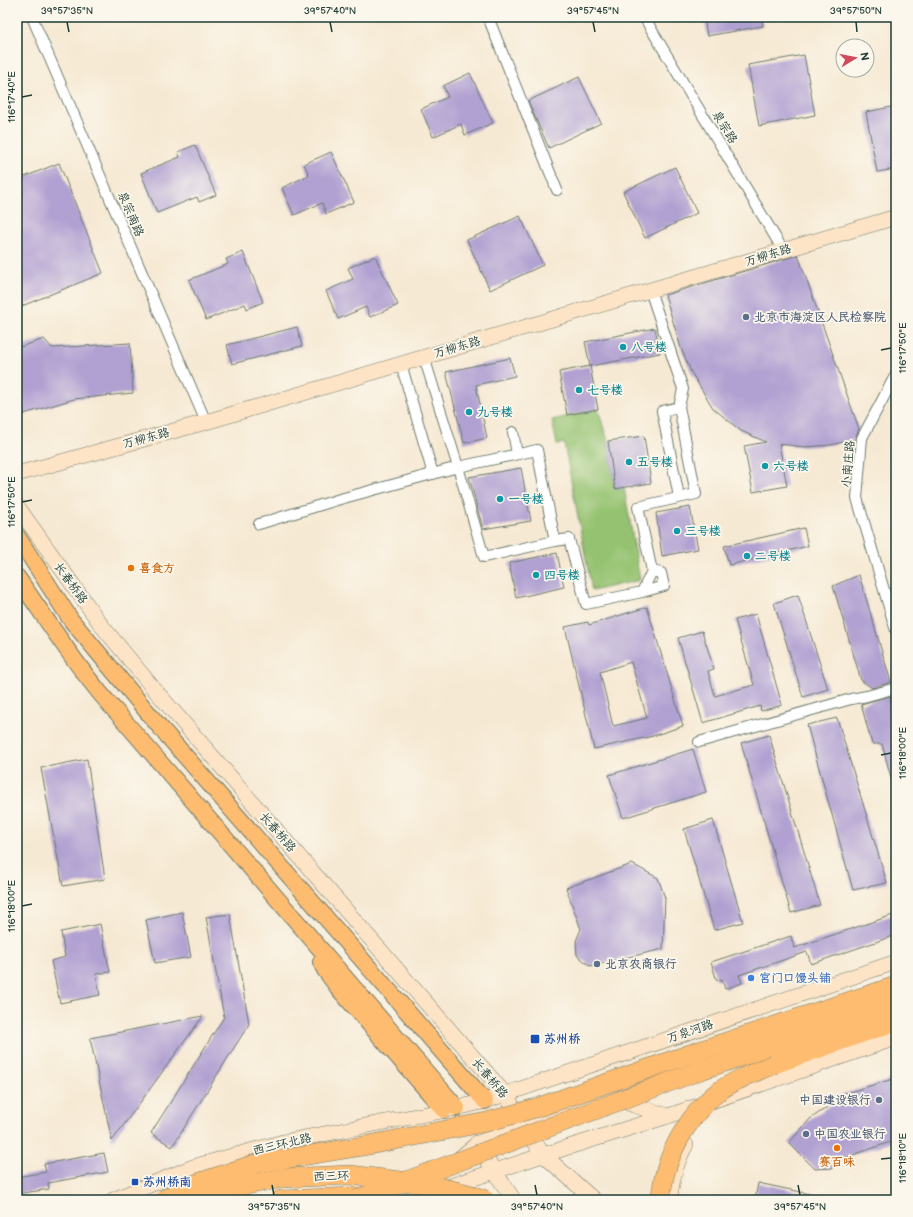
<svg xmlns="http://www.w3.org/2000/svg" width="913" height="1217" viewBox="0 0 913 1217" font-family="'Balsamiq Sans','LXGW WenKai TC',sans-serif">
	<rect width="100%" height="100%" fill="#fbf7ec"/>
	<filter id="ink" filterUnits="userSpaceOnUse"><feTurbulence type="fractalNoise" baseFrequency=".025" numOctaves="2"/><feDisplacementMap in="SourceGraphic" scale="8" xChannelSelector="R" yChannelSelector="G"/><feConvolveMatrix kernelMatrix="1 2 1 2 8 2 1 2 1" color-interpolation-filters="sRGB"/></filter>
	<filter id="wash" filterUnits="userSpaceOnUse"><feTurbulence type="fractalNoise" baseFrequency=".012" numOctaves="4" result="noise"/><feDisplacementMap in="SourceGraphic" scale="16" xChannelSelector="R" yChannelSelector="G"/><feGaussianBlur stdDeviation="0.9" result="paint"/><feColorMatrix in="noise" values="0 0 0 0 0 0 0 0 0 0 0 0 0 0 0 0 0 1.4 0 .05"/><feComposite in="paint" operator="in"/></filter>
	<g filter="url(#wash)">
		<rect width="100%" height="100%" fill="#f6e9d3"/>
		<!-- green -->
		<polygon fill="#94c270" stroke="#5a8052" points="598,409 608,441 615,489 624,487 640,580 592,591 564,443 557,445 552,420"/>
		<g id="blocks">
			<!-- building -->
			<g fill="#b1a1d2" fill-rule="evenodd">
				<polygon points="704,17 761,17 763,26 707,36"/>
				<polygon points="804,55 815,115 759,126 748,65"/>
				<polygon points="470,73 493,123 465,135 461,124 433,137 421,109 448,97 443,86"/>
				<polygon points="579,77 601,123 549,148 528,101"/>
				<polygon points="896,106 896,169 877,172 866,112"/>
				<polygon points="195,145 216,195 199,202 197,197 157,213 141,173 180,157 178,152"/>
				<polygon points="331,152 354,202 326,214 322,203 294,215 282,188 309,175 304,164"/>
				<polygon points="59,163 103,273 17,308 17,180"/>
				<polygon points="675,167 697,213 645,238 623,192"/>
				<polygon points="520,216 543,265 490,290 467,240"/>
				<polygon points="243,252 263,302 247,309 245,304 206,320 189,280 228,264 226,259"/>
				<polygon points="798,255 859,429 855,439 831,445 805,447 779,444 787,486 753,492 744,446 766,442 741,431 713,408 691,372 681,348 665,295"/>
				<polygon points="375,256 398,305 370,317 366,307 338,319 326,291 353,279 348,268"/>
				<polygon points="297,327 302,346 232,364 227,345"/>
				<polygon points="655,328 660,353 590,366 585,342"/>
				<polygon points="44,339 52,348 130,343 133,393 74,399 17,416 17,348"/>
				<polygon points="510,358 515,376 476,385 487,438 464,443 446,372"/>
				<polygon points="590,366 598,409 567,415 559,372"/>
				<polygon points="644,436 651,483 615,489 608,441"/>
				<polygon points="521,468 531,521 483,529 469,477"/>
				<polygon points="690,507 698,549 662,556 656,513"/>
				<polygon points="804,528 808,546 729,565 724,546"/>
				<polygon points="557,553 564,587 516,598 509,563"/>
				<polygon points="859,575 891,682 872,688 861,680 833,586"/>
				<polygon points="798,595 828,689 803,697 774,603"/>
				<path d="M647,607L683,726L653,736L594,749L565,627L588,622L589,625ZM631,662L647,718L613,726L600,672Z"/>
				<polygon points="756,614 782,705 761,711 760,706 703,723 678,638 702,631 714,669 708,671 715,696 754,685 735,620"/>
				<polygon points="890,696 896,718 896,785 893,785 882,744 872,744 861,704"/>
				<polygon points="837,718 887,883 853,890 807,725"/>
				<polygon points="769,735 820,905 791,913 741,743"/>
				<polygon points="693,749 706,792 623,818 609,775"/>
				<polygon points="87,759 105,879 63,886 41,768"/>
				<polygon points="713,820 743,922 714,930 684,829"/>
				<polygon points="632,864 658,878 665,898 663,949 590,966 577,955 576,941 581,929 566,888"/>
				<polygon points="182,912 191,957 155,963 146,920"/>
				<polygon points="230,914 249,1024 172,1147 151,1133 224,1017 206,917"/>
				<polygon points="896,914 896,935 811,964 807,952 739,975 742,983 725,989 722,979 717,981 711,962 791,936 794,948"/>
				<polygon points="100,924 110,972 96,974 100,995 60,1003 51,961 65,957 61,932"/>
				<polygon points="203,1016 112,1141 90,1038"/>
				<polygon points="896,1078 896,1140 847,1157 832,1168 815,1169 789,1143 810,1119 832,1104 830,1098"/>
				<polygon points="104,1153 108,1172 48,1183 49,1189 17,1194 17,1177 46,1172 44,1164"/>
				<polygon points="758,1183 820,1196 819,1200 755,1200"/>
			</g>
		</g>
	</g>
	<g filter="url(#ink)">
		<use href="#blocks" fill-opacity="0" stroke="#6a796c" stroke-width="1"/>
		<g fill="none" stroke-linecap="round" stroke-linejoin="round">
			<!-- street casing -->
			<g stroke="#6a796c" stroke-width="12">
				<g id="street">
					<polyline points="32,17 206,422"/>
					<polyline points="488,17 557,190"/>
					<polyline points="644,17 783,250"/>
					<polyline points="424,357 458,467 537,450 555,541 569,539 586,604 642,592 652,571 638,507 696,494 679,407 683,389 650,290"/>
					<polyline points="401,364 433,474"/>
					<polyline points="896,374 862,438 857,498 896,631"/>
					<polyline points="679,407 662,411 679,497"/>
					<polyline points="513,432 517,454"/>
					<polyline points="259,524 340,499 458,467 484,557 555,541"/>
					<polyline points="642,592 664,586 661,573 652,571"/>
					<polyline points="699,742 851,699 867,696 896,688"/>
				</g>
			</g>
			<!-- secondary casing -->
			<g stroke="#6a796c" stroke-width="16">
				<g id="secondary">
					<polyline points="17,474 206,422 896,217"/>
					<polyline points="17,506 102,626 154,689 505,1094 543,1155"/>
					<polyline points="477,1143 494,1171 514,1200"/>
					<polyline points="538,1150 594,1200"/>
					<polyline points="461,1157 477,1144 514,1128 609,1095 634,1105 668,1116"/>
					<polyline points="113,1200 193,1167 283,1142 457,1108 485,1101 896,962"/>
					<polyline points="408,1200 543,1155 668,1116 896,1038"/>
					<path d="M670,1200C671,1182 677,1160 686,1145"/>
				</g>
			</g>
			<!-- primary casing -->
			<g stroke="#6a796c" stroke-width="18">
				<g id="primary">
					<polyline points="17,536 71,620 159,726 485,1101"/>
					<path d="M17,577C50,624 81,674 120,716L457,1108"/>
					<polyline points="321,962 325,970 339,989 444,1110"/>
				</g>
			</g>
			<!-- highway casing -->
			<g stroke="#6a796c" stroke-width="20">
				<g id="highway">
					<polyline points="696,1052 896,986"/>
					<polyline points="774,1064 896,1021"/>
					<polyline points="701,1070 896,1005"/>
					<polyline points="280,1200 352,1197 369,1200"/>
				</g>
			</g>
			<!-- street -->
			<use href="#street" stroke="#fff" stroke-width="10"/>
			<!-- secondary -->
			<use href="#secondary" stroke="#fee4c6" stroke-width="15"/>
			<!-- primary -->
			<use href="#primary" stroke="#fdbc70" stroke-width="16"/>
			<!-- highway -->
			<use href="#highway" stroke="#fdbc70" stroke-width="19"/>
			<!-- highway-bridge casing -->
			<g stroke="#6a796c" stroke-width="20" stroke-linecap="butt">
				<g id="highway-bridge">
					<polyline points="193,1195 283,1178 350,1175 426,1184 468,1194 485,1200"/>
					<polyline points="163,1200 198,1183 255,1164 369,1145 487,1122 542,1106 696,1052"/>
					<polyline points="356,1200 701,1070"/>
					<path d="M660,1200C662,1190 663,1179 666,1170C674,1142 692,1114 714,1095C731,1081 754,1073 774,1064"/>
				</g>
			</g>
			<!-- highway-bridge -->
			<use href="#highway-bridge" stroke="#fdbc70" stroke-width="19"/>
		</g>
	</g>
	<!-- ticks -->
	<path fill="none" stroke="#1f3d34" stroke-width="1.5" d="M67,22L69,32M330,22L332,32M593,22L595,32M856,22L857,32M22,97L32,95M881,350L891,348M22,502L32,500M881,755L891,753M22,906L32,904M881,1159L891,1158M272,1185L274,1195M535,1185L537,1195M798,1185L800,1195"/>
	<!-- markers -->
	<g fill="#5c6f8a" stroke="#fbf7ec" stroke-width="1.5">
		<circle cx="746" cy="317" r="4"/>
		<circle cx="597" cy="964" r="4"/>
		<circle cx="879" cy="1100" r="4"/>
		<circle cx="806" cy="1134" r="4"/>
	</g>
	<g fill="#0f9aa8" stroke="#fbf7ec" stroke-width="1.5">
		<circle cx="623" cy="347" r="4"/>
		<circle cx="579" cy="390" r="4"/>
		<circle cx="469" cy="412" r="4"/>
		<circle cx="629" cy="462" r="4"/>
		<circle cx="765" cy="466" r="4"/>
		<circle cx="500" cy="499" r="4"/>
		<circle cx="677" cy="531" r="4"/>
		<circle cx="747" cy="556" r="4"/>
		<circle cx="536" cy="575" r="4"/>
	</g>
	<g fill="#e8710a" stroke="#fbf7ec" stroke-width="1.5">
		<circle cx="131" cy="568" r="4"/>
		<circle cx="837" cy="1148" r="4"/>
	</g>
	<circle fill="#3f7fe0" stroke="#fbf7ec" stroke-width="1.5" cx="751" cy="978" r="4"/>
	<g fill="#1a4fb4" stroke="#fbf7ec" stroke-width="1.5">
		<rect x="530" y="1034" width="10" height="10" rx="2"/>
		<rect x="131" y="1178" width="8" height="8" rx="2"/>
	</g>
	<g text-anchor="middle" stroke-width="3.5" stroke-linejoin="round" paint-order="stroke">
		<!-- street labels -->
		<g font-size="12" fill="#1f3d34" stroke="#fbf7ec">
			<text transform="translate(725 127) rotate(59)" y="4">泉宗路</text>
			<text transform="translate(131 214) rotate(67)" y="4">泉宗南路</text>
			<text transform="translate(768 255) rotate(-17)" y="4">万柳东路</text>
			<text transform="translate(457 347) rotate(-16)" y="4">万柳东路</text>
			<text transform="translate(146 438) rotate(-15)" y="4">万柳东路</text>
			<text transform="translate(848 464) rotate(-85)" y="4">小南庄路</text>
			<text transform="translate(71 583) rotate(54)" y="4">长春桥路</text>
			<text transform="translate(278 832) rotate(49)" y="4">长春桥路</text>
			<text transform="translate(690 1031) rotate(-19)" y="4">万泉河路</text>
			<text transform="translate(490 1078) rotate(50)" y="4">长春桥路</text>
			<text transform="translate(282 1144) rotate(-13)" y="4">西三环北路</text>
			<text transform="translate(331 1176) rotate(-2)" y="4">西三环</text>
		</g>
		<!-- service labels -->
		<g font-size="12" font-weight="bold" fill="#4e5e75" stroke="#fbf7ec" text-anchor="start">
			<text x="754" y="321">北京市海淀区人民检察院</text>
			<text x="605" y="968">北京农商银行</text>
			<text x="871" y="1104" text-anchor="end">中国建设银行</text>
			<text x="814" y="1138">中国农业银行</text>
		</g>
		<!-- culture labels -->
		<g font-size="12" font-weight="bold" fill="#0d838f" stroke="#fbf7ec" text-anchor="start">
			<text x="631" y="351">八号楼</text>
			<text x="587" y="394">七号楼</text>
			<text x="477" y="416">九号楼</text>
			<text x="637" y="466">五号楼</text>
			<text x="773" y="470">六号楼</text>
			<text x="508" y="503">一号楼</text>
			<text x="685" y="535">三号楼</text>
			<text x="755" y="560">二号楼</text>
			<text x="544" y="579">四号楼</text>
		</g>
		<!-- food labels -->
		<g font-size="12" font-weight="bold" fill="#c56008" stroke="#fbf7ec" text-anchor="start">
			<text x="139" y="572">喜食方</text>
			<text x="837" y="1166" text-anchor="middle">赛百味</text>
		</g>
		<!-- shop labels -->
		<g font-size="12" font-weight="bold" fill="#366cbe" stroke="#fbf7ec" text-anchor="start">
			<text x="759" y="982">宫门口馒头铺</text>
		</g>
		<!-- transit labels -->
		<g font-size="12" font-weight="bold" fill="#164399" stroke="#fbf7ec" text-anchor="start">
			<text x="544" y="1043">苏州桥</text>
			<text x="143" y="1186">苏州桥南</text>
		</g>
	</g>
	<!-- margin -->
	<rect width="913" height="1217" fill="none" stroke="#fbf7ec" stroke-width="44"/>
	<!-- north arrow -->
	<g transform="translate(855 58) rotate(80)"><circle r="19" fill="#fbf7ec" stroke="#a3ada2"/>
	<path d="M0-3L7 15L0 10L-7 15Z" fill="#d1495b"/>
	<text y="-6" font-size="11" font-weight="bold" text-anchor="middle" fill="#1f3d34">N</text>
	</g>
	<rect x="22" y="22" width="869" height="1173" fill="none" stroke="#1f3d34" stroke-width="1.5"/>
	<g font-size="10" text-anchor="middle" fill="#1f3d34">
		<text x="67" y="14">39°57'35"N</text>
		<text x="330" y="14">39°57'40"N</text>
		<text x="593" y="14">39°57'45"N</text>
		<text x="856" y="14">39°57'50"N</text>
		<text transform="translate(11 97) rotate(-90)" y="4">116°17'40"E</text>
		<text transform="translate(902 348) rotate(-90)" y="4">116°17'50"E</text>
		<text transform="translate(11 502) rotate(-90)" y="4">116°17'50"E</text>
		<text transform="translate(902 753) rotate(-90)" y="4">116°18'00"E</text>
		<text transform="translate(11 906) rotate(-90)" y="4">116°18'00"E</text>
		<text transform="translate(902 1158) rotate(-90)" y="4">116°18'10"E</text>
		<text x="274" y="1210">39°57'35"N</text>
		<text x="537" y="1210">39°57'40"N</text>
		<text x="800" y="1210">39°57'45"N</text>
	</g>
</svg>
